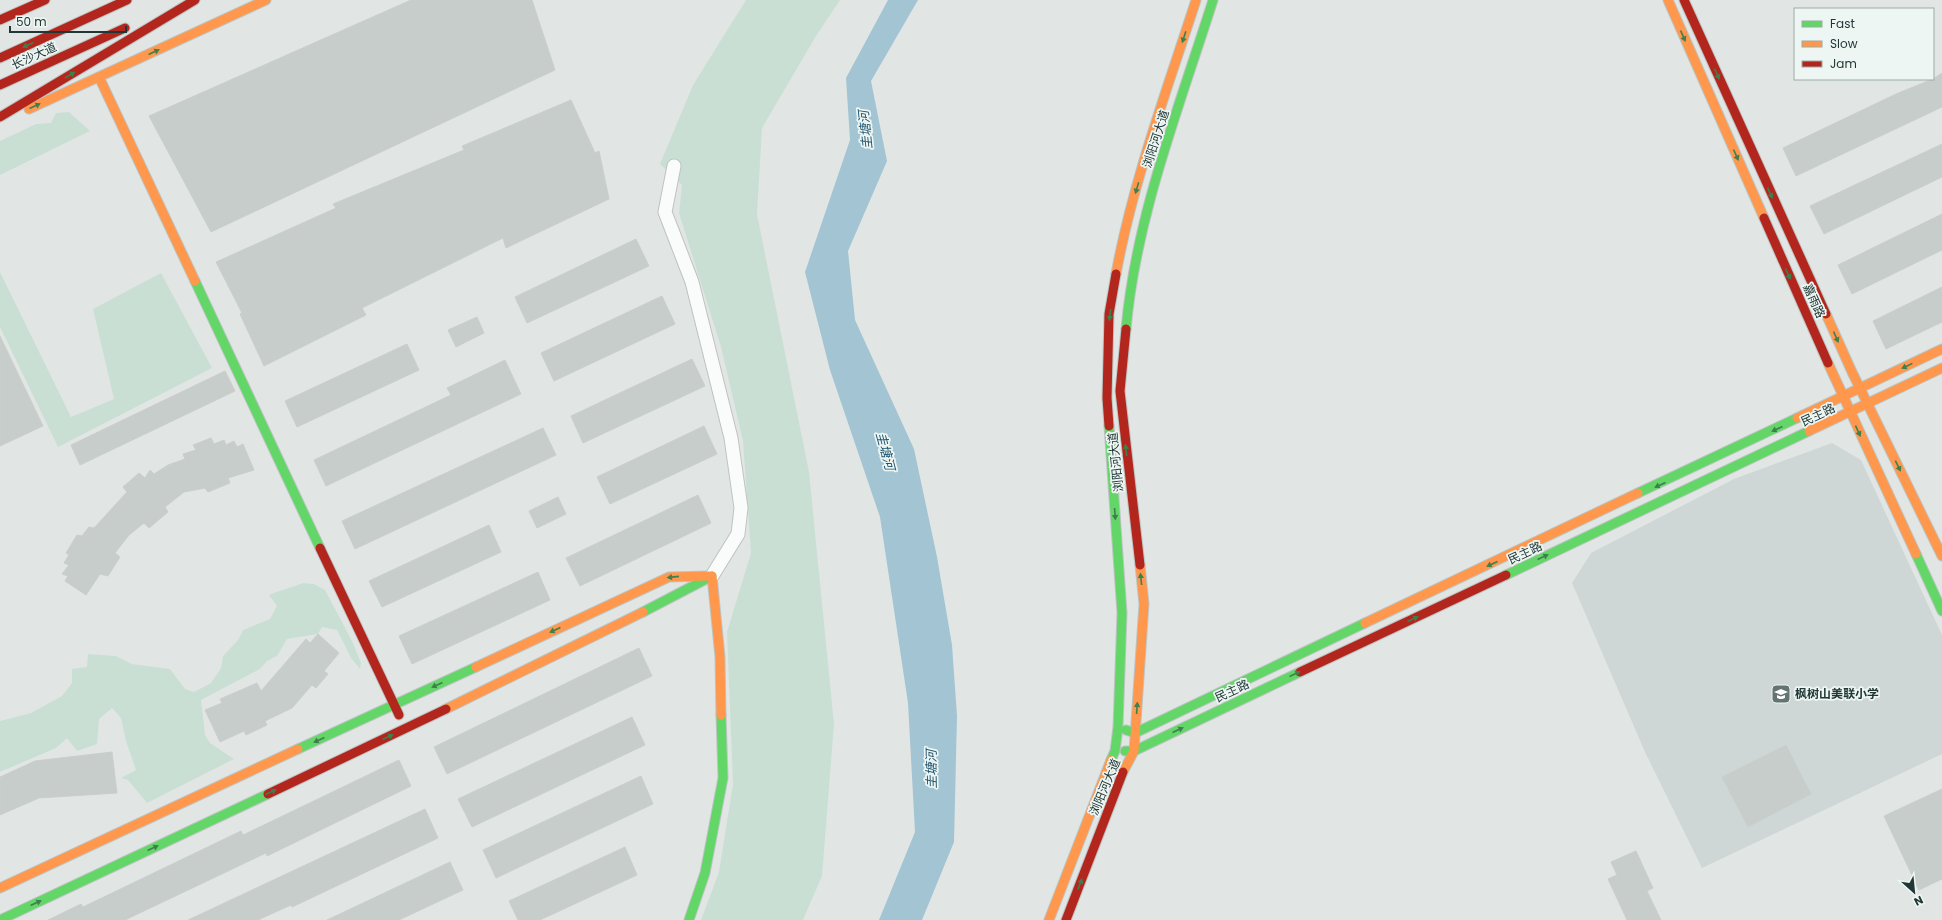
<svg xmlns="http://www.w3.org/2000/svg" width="1942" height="920" viewBox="0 0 1942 920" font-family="Poppins,'Noto Sans SC',sans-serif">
	<rect width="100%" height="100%" fill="#e1e6e4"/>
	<!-- built -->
	<polygon fill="#ced7d5" points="1832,443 1861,460 1942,635 1942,754 1702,868 1645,752 1572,583 1591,553 1734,479"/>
	<!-- green -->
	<g fill="#cadfd4">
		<polygon points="746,0 840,0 816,36 762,128 757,214 809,472 834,724 822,876 803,920 701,920 719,872 733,784 727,632 751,553 743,441 721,347 679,213 682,185 660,164 693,85"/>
		<polygon points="69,112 90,131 0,175 0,141 36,124 51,123 56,113"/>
		<polygon points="0,272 71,417 114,399 93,309 161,273 212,368 58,447 0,327"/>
		<path d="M303,583L314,584L325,590L353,643L361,663L360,669L351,658L337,630L322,627L318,634L287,639L277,656L267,661L260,669L201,700L205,735L210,743L234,759L147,803L128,780L121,778L136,770L126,741L121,718L112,708L99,719L97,744L77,751L67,738L56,748L0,772V721L31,713L62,696L72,683V669L87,667L88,654L116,656L132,664L170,669L185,689L194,692L211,683L221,668L223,656L238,640L243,630L270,619L277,606L269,595C280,590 291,588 303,583Z"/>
	</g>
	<!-- water -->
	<polygon fill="#a3c4d3" points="888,0 918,0 871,81 887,161 848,251 855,320 914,449 937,557 952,645 957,716 954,842 922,920 879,920 915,832 908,703 880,517 830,370 805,272 850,140 846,78"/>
	<!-- building -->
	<g fill="#c7cdcb" stroke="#cacfcd">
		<polygon points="411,0 532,0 555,70 211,232 149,116"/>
		<polygon points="1942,73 1942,107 1796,176 1783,148 1896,94 1933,79"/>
		<polygon points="571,100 595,153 599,151 609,199 506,248 503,238 362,308 366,315 264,366 240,314 242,313 216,262 336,208 333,204 464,150 462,146"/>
		<polygon points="1942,144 1942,177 1824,234 1810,206"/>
		<polygon points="1942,214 1942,250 1852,294 1838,265"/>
		<polygon points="636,239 649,266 527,323 515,297"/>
		<polygon points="1942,287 1942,322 1886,349 1873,321"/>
		<polygon points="662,296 675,324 554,381 541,353"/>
		<polygon points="477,317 484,333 456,347 448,330"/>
		<polygon points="0,336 43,426 0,446"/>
		<polygon points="407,344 419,370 297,427 285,401"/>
		<polygon points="692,359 705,386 583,443 571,416"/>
		<polygon points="505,360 521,394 326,486 314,460 451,395 447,388"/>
		<polygon points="225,371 235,391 80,465 71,445"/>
		<polygon points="704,426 717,454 610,504 597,477"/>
		<polygon points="543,428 556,455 355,549 342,521"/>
		<polygon points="211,438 214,444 224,440 226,445 234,441 237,447 243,444 254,470 228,478 230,483 208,492 205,488 184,492 165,507 168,512 149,528 144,523 129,535 115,553 120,557 108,576 100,574 86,595 65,581 68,576 62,574 69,565 64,563 69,555 66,553 77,535 82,536 89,527 94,528 127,492 123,487 139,473 145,478 150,470 154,474 168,465 185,459 183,454 196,450 193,445"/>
		<polygon points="698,495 711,523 580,586 566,558"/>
		<polygon points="558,497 566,514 537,528 529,511"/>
		<polygon points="489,525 501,552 382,607 369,581"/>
		<polygon points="538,572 550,600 412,664 399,636"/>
		<polygon points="318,634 339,653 324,671 328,674 316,688 312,685 292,708 265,721 267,725 246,735 244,731 220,742 205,710 222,703 220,699 257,683 261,691 306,639 310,643"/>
		<polygon points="639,648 652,676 447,774 434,747"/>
		<polygon points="632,717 645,745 472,827 458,799"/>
		<polygon points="1786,745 1811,794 1748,827 1722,777"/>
		<polygon points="112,752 117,793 39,798 0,815 0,777 35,761"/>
		<polygon points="399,760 411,786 267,856 266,853 125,920 48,920 81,904 83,907 241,831 243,835"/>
		<polygon points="641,776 653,804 496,878 483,850"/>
		<polygon points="1942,789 1942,879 1919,890 1884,816"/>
		<polygon points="425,809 438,838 292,907 291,905 258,920 188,920"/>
		<polygon points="625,847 637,875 540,920 518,920 509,901"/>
		<polygon points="1636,851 1653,888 1647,891 1661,920 1627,920 1608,879 1617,875 1611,862"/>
		<polygon points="450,862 463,890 399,920 327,920"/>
	</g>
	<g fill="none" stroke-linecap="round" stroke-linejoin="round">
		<!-- street casing -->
		<g stroke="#bec3c1" stroke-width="15">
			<polyline id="street" points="674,166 665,212 692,282 731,438 741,508 738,534 712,576"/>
		</g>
		<!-- fast casing -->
		<g stroke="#bdc4c2" stroke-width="11">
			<g id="fast">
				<polyline points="195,281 320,548"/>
				<path d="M1126,329C1136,216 1179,108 1213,0"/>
				<polyline points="1109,426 1122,613 1118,727 1115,751 1111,760"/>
				<polyline points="1638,493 1797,418"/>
				<polyline points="1916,554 1942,611"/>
				<polyline points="1506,575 1809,431"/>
				<polyline points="643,612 712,576"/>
				<polyline points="1126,730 1135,733 1365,623"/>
				<polyline points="298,749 476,667"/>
				<polyline points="1125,751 1134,751 1300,672"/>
				<polyline points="0,920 268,794"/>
				<polyline points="689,920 705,873 723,778 721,715"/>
			</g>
		</g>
		<!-- slow casing -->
		<g stroke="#bdc4c2" stroke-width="11">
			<g id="slow">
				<polyline points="1668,0 1764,218"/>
				<polyline points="99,77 195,281"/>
				<polyline points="29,109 266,0"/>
				<path d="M1116,274C1133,181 1167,90 1196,0"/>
				<polyline points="1826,314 1852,372 1942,556"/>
				<polyline points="1828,363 1916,554"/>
				<polyline points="1797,418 1942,349"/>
				<polyline points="1809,431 1942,368"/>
				<polyline points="712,576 720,657 721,715"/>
				<polyline points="1365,623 1638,493"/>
				<polyline points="476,667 669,577 709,576"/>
				<polyline points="446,709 643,612"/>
				<polyline points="1123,772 1134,751 1144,604 1140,565"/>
				<polyline points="0,888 298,749"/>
				<polyline points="1049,920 1111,760"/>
			</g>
		</g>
		<!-- jam casing -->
		<g stroke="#bdc4c2" stroke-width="11">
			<g id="jam">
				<polyline points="1684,0 1826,314"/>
				<polyline points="0,20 45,0"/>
				<polyline points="0,58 127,0"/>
				<polyline points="0,85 125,28"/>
				<polyline points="0,117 195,0"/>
				<polyline points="1764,218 1828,363"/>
				<polyline points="1126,329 1120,391 1140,565"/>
				<polyline points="1109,426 1107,398 1109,314 1116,274"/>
				<polyline points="320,548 399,715"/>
				<polyline points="1300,672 1506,575"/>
				<polyline points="268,794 446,709"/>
				<polyline points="1066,920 1123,772"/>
			</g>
		</g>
		<!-- street -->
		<use href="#street" stroke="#fafbfb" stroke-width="13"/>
		<!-- fast -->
		<use href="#fast" stroke="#63d668" stroke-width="9"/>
		<!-- slow -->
		<use href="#slow" stroke="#ff974d" stroke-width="9"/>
		<!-- jam -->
		<use href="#jam" stroke="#b3261e" stroke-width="9"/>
	</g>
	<!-- one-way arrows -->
	<defs><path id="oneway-solid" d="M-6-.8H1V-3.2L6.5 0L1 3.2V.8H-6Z"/></defs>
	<g fill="#3e7f4c">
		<use href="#oneway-solid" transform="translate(1683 36) rotate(66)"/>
		<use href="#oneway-solid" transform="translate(1184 37) rotate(108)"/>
		<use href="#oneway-solid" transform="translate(28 45) rotate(155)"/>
		<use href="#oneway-solid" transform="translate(154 52) rotate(-25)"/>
		<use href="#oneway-solid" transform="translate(1717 74) rotate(66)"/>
		<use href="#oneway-solid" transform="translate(70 75) rotate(-31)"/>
		<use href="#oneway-solid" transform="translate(35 106) rotate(-25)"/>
		<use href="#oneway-solid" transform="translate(1736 155) rotate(66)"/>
		<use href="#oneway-solid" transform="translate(1137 188) rotate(106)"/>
		<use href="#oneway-solid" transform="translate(1770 193) rotate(66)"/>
		<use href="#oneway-solid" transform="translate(1788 274) rotate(66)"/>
		<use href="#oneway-solid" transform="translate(1110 315) rotate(96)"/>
		<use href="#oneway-solid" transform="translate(1836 337) rotate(66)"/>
		<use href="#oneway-solid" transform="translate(1907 366) rotate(154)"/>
		<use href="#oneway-solid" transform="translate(1777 429) rotate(155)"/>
		<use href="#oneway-solid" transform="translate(1858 431) rotate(65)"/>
		<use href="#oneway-solid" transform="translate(1126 450) rotate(-96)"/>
		<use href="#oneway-solid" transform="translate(1898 466) rotate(64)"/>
		<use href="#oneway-solid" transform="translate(1660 485) rotate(155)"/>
		<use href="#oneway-solid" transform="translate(1115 514) rotate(86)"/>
		<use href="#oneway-solid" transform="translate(1543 557) rotate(-25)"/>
		<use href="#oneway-solid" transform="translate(1492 564) rotate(155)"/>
		<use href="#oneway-solid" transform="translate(673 577) rotate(174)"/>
		<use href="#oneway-solid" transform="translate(1141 579) rotate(-96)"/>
		<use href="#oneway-solid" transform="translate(1413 619) rotate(-25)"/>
		<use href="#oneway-solid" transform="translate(555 630) rotate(155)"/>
		<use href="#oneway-solid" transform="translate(1295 674) rotate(-25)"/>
		<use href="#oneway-solid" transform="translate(437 685) rotate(155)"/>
		<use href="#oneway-solid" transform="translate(1137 708) rotate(-86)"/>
		<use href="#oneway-solid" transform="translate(1178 730) rotate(-25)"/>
		<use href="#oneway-solid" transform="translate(388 737) rotate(-25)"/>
		<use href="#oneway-solid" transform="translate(319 740) rotate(155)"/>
		<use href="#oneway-solid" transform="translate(271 792) rotate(-25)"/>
		<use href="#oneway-solid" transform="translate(153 848) rotate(-25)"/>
		<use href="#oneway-solid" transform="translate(1080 884) rotate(-69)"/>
		<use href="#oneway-solid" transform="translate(36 903) rotate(-25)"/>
	</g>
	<!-- icons -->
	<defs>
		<g id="school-square" transform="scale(1)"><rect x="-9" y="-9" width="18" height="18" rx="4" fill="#647472" stroke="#eef6f3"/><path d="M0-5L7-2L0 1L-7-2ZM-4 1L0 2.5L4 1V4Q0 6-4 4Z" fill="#fff"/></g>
	</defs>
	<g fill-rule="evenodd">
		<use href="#school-square" x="1781" y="694"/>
	</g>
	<g text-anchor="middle" stroke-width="3.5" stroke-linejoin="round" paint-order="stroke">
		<!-- street labels -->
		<g font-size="12" fill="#203735" stroke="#eef6f3">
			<text transform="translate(34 56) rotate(-24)" y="4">长沙大道</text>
			<text transform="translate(1156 139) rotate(-72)" y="4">浏阳河大道</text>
			<text transform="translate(1814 301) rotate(66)" y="4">嘉雨路</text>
			<text transform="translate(1818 415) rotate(-25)" y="4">民主路</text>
			<text transform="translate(1116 462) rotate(-96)" y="4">浏阳河大道</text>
			<text transform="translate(1525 553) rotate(-25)" y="4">民主路</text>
			<text transform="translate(1232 691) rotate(-25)" y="4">民主路</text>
			<text transform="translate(1105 787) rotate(-67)" y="4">浏阳河大道</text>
		</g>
		<!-- poi labels -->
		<g font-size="12" font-weight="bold" fill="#203735" stroke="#eef6f3" text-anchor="start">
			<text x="1795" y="698">枫树山美联小学</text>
		</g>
		<!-- water labels -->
		<g font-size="13" font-style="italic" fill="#1f546f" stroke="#eef6f3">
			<text transform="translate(865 130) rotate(-96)" y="5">圭塘河</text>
			<text transform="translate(886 451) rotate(75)" y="5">圭塘河</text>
			<text transform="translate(931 769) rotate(-91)" y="5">圭塘河</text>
		</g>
	</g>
	<!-- legend -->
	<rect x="1794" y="8" width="140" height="72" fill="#eef6f3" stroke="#9caaa7"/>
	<rect x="1802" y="21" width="20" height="6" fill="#63d668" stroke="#9caaa7"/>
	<text x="1830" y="28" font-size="12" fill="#203735">Fast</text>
	<rect x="1802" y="41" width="20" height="6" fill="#ff974d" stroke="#9caaa7"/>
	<text x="1830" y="48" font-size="12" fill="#203735">Slow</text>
	<rect x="1802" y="61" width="20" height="6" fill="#b3261e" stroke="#9caaa7"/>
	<text x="1830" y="68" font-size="12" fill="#203735">Jam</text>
	<!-- north arrow -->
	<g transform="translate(1914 892) rotate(153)" stroke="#eef6f3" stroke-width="3" paint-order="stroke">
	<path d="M0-3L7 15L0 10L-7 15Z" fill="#203735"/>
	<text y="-6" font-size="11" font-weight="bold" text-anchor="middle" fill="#203735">N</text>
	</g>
	<!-- scale -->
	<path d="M10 26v6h116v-6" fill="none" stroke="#203735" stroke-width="2"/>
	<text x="16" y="26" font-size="12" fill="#203735" stroke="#eef6f3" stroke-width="3" paint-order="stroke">50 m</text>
</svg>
